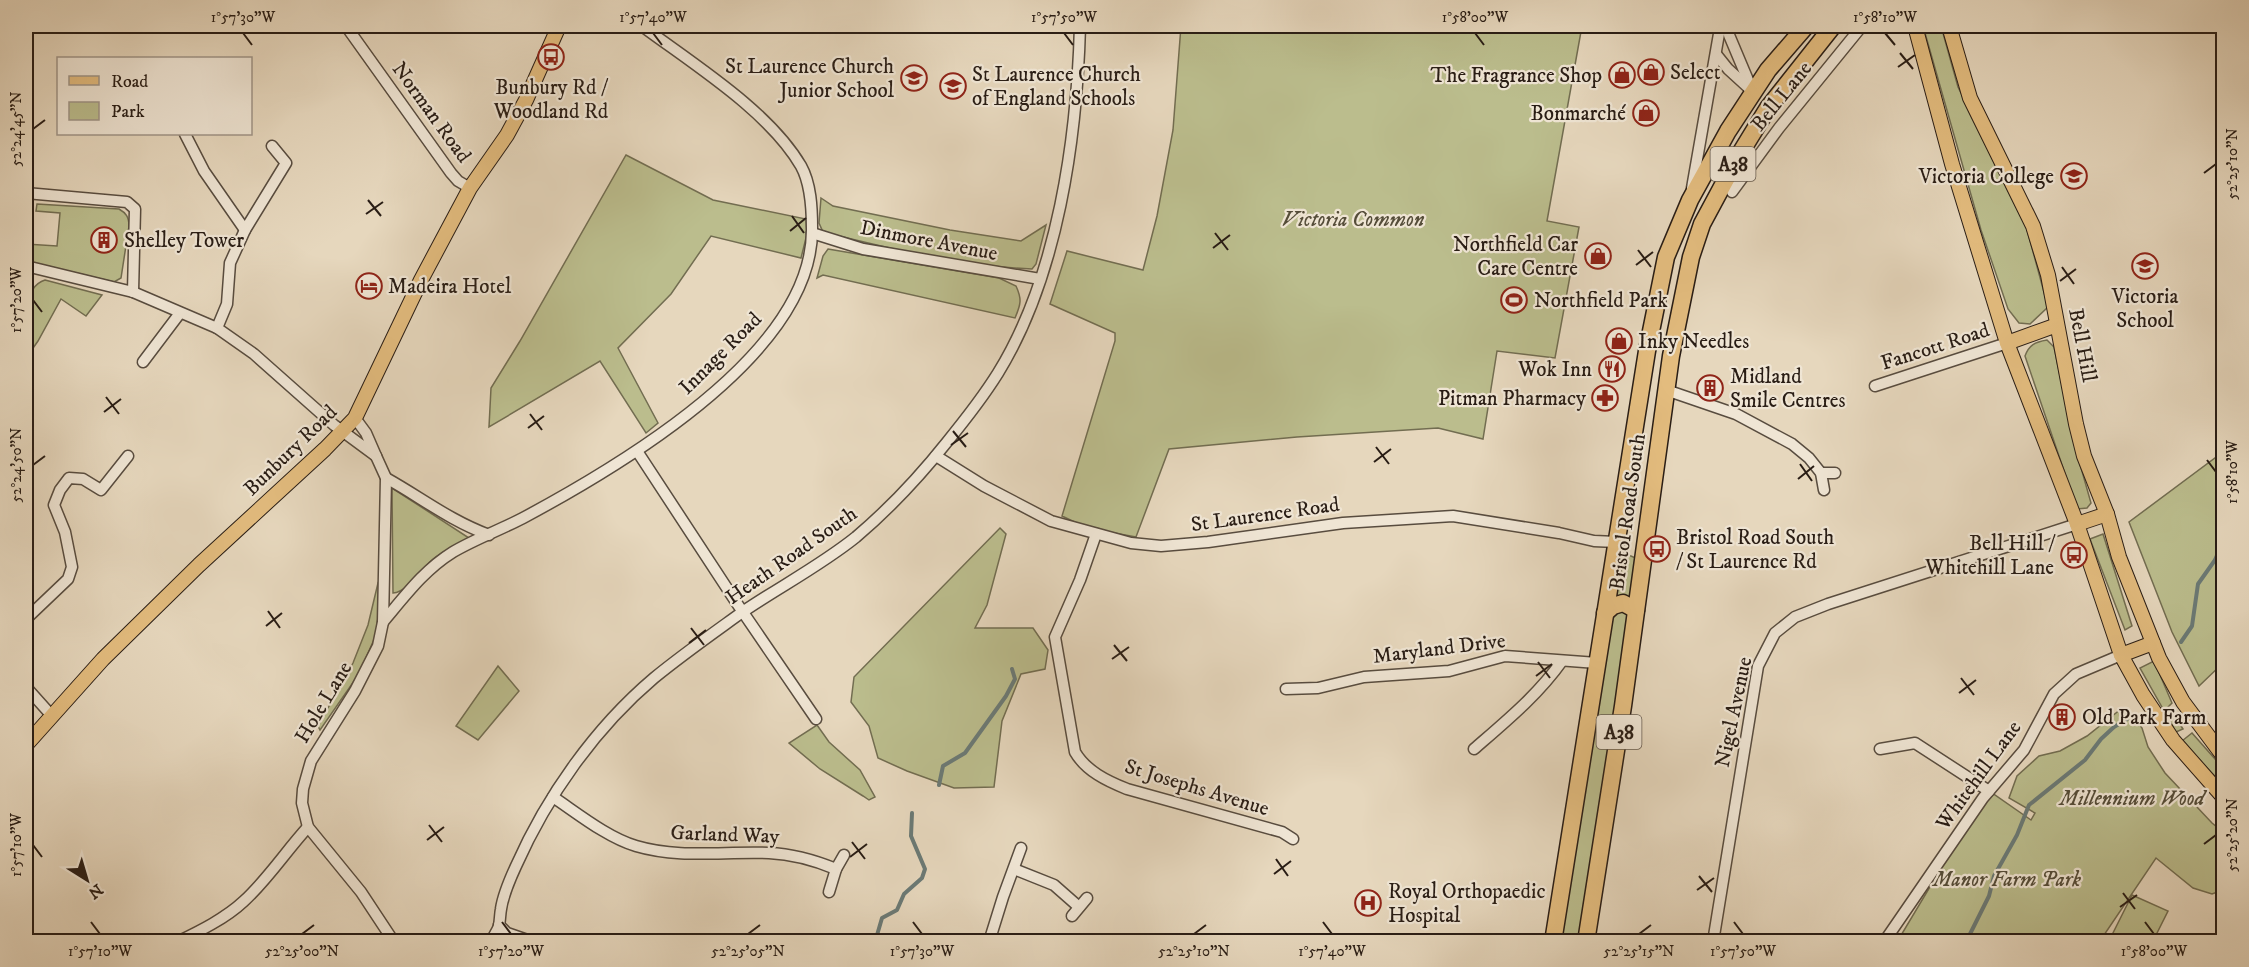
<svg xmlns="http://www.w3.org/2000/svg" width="2249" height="967" viewBox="0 0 2249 967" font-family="'IM FELL DW Pica',serif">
	<rect width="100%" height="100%" fill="#e6d7bd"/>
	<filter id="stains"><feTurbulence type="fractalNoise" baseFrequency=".00333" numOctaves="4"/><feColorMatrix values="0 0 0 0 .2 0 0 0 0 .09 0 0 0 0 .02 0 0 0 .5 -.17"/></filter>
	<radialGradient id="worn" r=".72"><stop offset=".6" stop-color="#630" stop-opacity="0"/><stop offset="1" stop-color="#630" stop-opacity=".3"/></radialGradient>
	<!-- green -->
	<g fill="#bbbd8d" stroke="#726d51" stroke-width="1.5">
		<polygon points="1181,26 1582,26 1547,221 1579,227 1555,358 1497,351 1483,439 1438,428 1297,437 1169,449 1136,537 1087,528 1062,516 1115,341 1115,333 1050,304 1067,251 1143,270 1157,216 1173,130"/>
		<polygon points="1923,26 1941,26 1958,87 2026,226 2048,307 2030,324 2019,323 2008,309 1981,230"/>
		<polygon points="626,155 713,200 806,219 807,234 801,258 711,236 671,294 618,348 658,423 646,433 600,361 489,427 491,388 520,341"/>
		<path d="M821,198L833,206L950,230L1021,241L1046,225L1036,264L1032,269C961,266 891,249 823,232L819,223Z"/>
		<path d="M37,204L119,209C126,213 129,217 129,226L121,278L114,282L26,261V244L57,246L60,213L36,211Z"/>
		<path d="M828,249L999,278L1016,286C1022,299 1021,304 1015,318L823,275L817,278L823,256Z"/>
		<path d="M45,280L102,295L86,316L61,299L38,341L26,358C25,336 19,288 45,280Z"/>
		<path d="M2047,340L2054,347L2074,443L2091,503L2087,508L2077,509L2025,356C2029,345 2035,342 2047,340Z"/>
		<polygon points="2223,452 2223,663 2199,686 2172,632 2129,522"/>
		<path d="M392,488L469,538C457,545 442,551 432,560C421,569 408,592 393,593Z"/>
		<polygon points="1000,528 1006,534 987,605 975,628 1033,628 1048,650 1045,669 1021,674 1002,721 994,787 954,788 907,771 878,758 869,726 851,702 854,677"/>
		<polygon points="2103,534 2132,626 2125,630 2090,539"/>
		<polygon points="1619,551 1638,559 1632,600 1612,597"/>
		<polygon points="378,583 381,586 379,628 359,674 320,730 318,726 353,663 368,625"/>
		<polygon points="1627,611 1631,620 1579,941 1561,942 1612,618 1614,613"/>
		<polygon points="2154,661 2172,703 2168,707 2183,729 2176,732 2140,668"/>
		<polygon points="498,666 519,691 478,740 456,726"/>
		<polygon points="2121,709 2128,710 2142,728 2148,747 2165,773 2212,823 2223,832 2223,890 2212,894 2193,888 2156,858 2100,941 1897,942 1983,798 1992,793 2031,820 2035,813 2009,798 2017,776 2039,756 2060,751 2087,736"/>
		<polygon points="817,725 829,742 860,770 875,797 869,800 863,796 820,769 789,743"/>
		<polygon points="2192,733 2223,768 2223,785 2182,741"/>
		<polygon points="2132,895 2168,911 2153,941 2109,941"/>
	</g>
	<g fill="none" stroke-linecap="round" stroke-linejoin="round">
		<!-- stream -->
		<g stroke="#6b7a76" stroke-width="4">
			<polyline points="2181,642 2192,626 2198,584 2215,560 2224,539"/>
			<polyline points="939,785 943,766 965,753 1006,696 1015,679 1012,669"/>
			<polyline points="875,942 882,918 897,910 904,894 922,878 925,869 911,836 912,813"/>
			<polyline points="1966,942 1989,896 1994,876 2017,835 2029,805 2085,760 2101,739 2114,727 2127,719"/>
		</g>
		<!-- minor casing -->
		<g stroke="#584c3f" stroke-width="13">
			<g id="minor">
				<polyline points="346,26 451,173 458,181 470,188"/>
				<polyline points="1730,26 1729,35 1753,92"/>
				<polyline points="1716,54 1728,69 1751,90"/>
				<polyline points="185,134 204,171 245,230"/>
				<polyline points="1692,188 1720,28 1723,26"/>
				<polyline points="1732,192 1779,128 1862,26"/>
				<polyline points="26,193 127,202 135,209 133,292"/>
				<polyline points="812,233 863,249 1040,279"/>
				<polyline points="26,266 133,292 217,328 254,354 334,425 376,456 366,433 355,418"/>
				<polyline points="217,328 227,304 230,263 245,230 286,163 272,146"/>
				<polyline points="143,362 180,313"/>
				<polyline points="1875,386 2007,343"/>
				<polyline points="1666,390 1736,414 1792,444 1809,458 1821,473 1824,490"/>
				<polyline points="637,451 736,602 816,719"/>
				<polyline points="376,456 386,478 383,622 378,646 355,691 311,761 303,789 302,803 308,827 361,892 394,942"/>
				<polyline points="936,456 984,486 1051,521 1131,543 1161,546 1208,542 1343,523 1453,516 1559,533 1594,541 1616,542"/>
				<polyline points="1821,473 1835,473"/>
				<path d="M386,478C422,498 449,520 489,535"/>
				<path d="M1096,534L1080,580L1055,637L1075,752C1086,771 1107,781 1127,789L1282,832L1293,839"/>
				<polyline points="26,619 68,579 72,567 65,532 54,505 60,490 69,478 83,479 101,490 128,456"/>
				<path d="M383,622C405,596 424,570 453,552C475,539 500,530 523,518C620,466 814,353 812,228C812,208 811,184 801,166C769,111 693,64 642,26"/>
				<polyline points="26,687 52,716"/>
				<polyline points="1286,689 1318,688 1364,677 1449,671 1505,656 1597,663"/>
				<path d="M1474,749C1505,722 1538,695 1562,661"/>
				<polyline points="1880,749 1915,743 1989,791"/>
				<path d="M553,797C577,813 608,838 636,846C680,859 724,851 769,853C793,854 814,860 836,869"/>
				<polyline points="1014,869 1054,885 1079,907"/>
				<polyline points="829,892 836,869 844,855"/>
				<polyline points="1072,916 1087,898"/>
				<polyline points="499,925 507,933 533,942"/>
				<path d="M177,942C200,931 226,918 244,901C268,879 286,851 308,827"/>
				<path d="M491,942C493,936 497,932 499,926C500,921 500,914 501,909C503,895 510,879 516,866C547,796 595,728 654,678C682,655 712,634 741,613C779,587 820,566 856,537C889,509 920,476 947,442C965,420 983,397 998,373C1058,276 1077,138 1080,26"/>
				<polyline points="989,942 1003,897 1021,848"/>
				<polyline points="1713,942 1758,666 1775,633 1795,617 1828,604 2077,524"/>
				<polyline points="1884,942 1983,798 2024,750 2054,694 2076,674 2121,655"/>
			</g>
		</g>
		<!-- major casing -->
		<g stroke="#291d15" stroke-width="16">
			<g id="major">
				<polyline points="1915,26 1952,164 2007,343 2077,524 2121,655 2143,695 2173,740 2224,798"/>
				<polyline points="1949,26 1970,98 2033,226 2048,275 2076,424 2084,456 2107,514 2119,557 2159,658 2183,702 2224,757"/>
				<polyline points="2007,343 2057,325"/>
				<polyline points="2077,524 2107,514"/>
				<polyline points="2121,655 2153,643"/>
				<polyline points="26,745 103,659 199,565 325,449 355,418 421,280 470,188 507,135 526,100 559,26"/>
			</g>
		</g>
		<!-- highway casing -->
		<g stroke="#291d15" stroke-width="19">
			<g id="highway">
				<polyline points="1605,613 1613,606 1623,603 1636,610"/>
				<polyline points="1553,942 1647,351 1666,257 1690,200 1728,131 1768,70 1806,26"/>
				<polyline points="1586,942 1623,706 1671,356 1691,257 1702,224 1738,157 1768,108 1833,26"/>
			</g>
		</g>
		<!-- minor -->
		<use href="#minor" stroke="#efe5d4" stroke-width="10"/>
		<!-- major -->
		<use href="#major" stroke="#e3bc7e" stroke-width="14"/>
		<!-- highway -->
		<use href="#highway" stroke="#e3bc7e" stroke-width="16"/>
	</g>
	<!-- ticks -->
	<path fill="none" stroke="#291d15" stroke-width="2" d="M243,33L252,45M653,33L662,45M1064,33L1073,45M1475,33L1484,45M1885,33L1895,45M1900,53L1913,69M1898,67L1915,55M33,129L45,120M2204,173L2216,164M368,200L381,216M366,214L383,202M792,216L804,233M790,231L806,218M1215,233L1228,250M1213,248L1230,235M1638,250L1651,267M1636,265L1653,252M2062,267L2074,284M2060,281L2076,269M33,300L42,312M106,397L119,414M104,412L121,399M530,414L542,430M528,428L544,416M953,431L966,447M951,445L968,433M1376,447L1389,464M2207,460L2216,472M1374,462L1391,449M1800,464L1812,481M33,465L45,456M1798,479L1814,466M268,611L280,628M266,626L282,613M691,628L704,645M689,643L706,630M1114,645L1127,661M1112,659L1129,647M1538,662L1550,678M1536,676L1552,664M1961,678L1974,695M1959,693L1976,680M429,825L442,842M427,840L444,827M852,842L865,859M2204,844L2216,835M33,845L42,857M850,857L867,844M1276,859L1288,876M1274,874L1291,861M1699,876L1712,892M1697,890L1714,878M2123,893L2135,909M2120,907L2137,895M91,922L100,934M502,922L511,934M913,922L922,934M1323,922L1332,934M1734,922L1743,934M2145,922L2154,934M302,934L314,925M748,934L760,925M1194,934L1206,925M1639,934L1651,925"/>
	<!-- icons -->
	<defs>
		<g id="bus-ring" transform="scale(1.35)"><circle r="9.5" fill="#efe5d4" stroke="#8f2418" stroke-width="1.5"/><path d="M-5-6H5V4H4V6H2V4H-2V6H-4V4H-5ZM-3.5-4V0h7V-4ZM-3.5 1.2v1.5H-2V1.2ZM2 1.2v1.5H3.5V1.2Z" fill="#8f2418"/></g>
		<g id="shop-ring" transform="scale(1.35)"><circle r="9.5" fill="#efe5d4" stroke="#8f2418" stroke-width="1.5"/><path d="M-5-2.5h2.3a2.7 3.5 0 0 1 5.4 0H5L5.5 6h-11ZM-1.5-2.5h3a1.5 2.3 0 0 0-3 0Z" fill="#8f2418"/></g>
		<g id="school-ring" transform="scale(1.35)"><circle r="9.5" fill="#efe5d4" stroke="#8f2418" stroke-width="1.5"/><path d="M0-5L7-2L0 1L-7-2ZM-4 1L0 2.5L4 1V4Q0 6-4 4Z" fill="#8f2418"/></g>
		<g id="university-ring" transform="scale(1.35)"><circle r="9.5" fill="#efe5d4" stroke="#8f2418" stroke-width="1.5"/><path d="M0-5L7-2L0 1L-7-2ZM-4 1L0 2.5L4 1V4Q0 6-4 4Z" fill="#8f2418"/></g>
		<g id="building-ring" transform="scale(1.35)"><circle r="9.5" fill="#efe5d4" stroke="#8f2418" stroke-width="1.5"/><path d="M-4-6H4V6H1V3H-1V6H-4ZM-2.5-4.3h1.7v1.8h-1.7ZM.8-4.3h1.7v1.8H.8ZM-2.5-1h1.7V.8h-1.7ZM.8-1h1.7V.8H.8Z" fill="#8f2418"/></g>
		<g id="hotel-ring" transform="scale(1.35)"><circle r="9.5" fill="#efe5d4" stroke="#8f2418" stroke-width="1.5"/><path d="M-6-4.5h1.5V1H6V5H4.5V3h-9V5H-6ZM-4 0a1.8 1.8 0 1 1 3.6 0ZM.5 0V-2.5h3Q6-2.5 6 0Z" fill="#8f2418"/></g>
		<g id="stadium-ring" transform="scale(1.35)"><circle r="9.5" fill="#efe5d4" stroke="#8f2418" stroke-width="1.5"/><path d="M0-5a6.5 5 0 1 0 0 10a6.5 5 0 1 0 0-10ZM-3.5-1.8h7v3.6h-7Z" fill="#8f2418"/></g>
		<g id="restaurant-ring" transform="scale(1.35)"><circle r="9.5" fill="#efe5d4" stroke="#8f2418" stroke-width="1.5"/><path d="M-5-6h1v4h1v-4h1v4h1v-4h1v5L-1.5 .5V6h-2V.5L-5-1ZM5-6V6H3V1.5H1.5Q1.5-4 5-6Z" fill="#8f2418"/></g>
		<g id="pharmacy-ring" transform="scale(1.35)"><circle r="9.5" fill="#efe5d4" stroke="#8f2418" stroke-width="1.5"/><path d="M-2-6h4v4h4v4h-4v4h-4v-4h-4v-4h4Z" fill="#8f2418"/></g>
		<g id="hospital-ring" transform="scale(1.35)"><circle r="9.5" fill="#efe5d4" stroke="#8f2418" stroke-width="1.5"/><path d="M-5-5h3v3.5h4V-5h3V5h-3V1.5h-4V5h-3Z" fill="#8f2418"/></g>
	</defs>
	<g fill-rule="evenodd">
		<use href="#bus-ring" x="551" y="57"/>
		<use href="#shop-ring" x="1651" y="72"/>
		<use href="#shop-ring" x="1622" y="75"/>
		<use href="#school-ring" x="914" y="78"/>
		<use href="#school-ring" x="953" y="86"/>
		<use href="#shop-ring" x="1646" y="113"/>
		<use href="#university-ring" x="2074" y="176"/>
		<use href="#building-ring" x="104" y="240"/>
		<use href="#shop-ring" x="1598" y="256"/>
		<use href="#school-ring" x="2145" y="266"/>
		<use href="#hotel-ring" x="369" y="286"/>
		<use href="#stadium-ring" x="1514" y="300"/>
		<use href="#shop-ring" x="1619" y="341"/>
		<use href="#restaurant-ring" x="1612" y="369"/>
		<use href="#building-ring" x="1710" y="388"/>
		<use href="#pharmacy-ring" x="1605" y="398"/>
		<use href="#bus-ring" x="1657" y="549"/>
		<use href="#bus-ring" x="2074" y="555"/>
		<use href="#building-ring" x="2062" y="717"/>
		<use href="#hospital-ring" x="1368" y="903"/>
	</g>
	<g text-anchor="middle" stroke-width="4.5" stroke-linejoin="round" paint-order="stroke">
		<!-- shield labels -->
		<g fill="#efe5d4" stroke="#64594e" stroke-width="1.5">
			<rect x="1710.5" y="147" width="45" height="34" rx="4.5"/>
			<rect x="1596.5" y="715" width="45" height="34" rx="4.5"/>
		</g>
		<g font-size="20" font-weight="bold" fill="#291d15">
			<text x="1733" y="171">A38</text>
			<text x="1619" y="739">A38</text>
		</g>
		<!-- poi labels -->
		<g font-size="21" fill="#291d15" stroke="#efe5d4" text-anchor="start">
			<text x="894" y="73" text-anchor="end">St Laurence Church<tspan x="894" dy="24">Junior School</tspan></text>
			<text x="1670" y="79">Select</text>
			<text x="972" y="81">St Laurence Church<tspan x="972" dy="24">of England Schools</tspan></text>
			<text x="1602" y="82" text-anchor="end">The Fragrance Shop</text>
			<text x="551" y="94" text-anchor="middle">Bunbury Rd /<tspan x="551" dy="24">Woodland Rd</tspan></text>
			<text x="1626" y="120" text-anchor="end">Bonmarché</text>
			<text x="2054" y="183" text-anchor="end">Victoria College</text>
			<text x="124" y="247">Shelley Tower</text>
			<text x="1578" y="251" text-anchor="end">Northfield Car<tspan x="1578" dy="24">Care Centre</tspan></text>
			<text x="388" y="293">Madeira Hotel</text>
			<text x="2145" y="303" text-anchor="middle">Victoria<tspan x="2145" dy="24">School</tspan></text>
			<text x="1534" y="307">Northfield Park</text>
			<text x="1638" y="348">Inky Needles</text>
			<text x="1592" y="376" text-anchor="end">Wok Inn</text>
			<text x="1730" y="383">Midland<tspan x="1730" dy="24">Smile Centres</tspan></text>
			<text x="1586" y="405" text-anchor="end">Pitman Pharmacy</text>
			<text x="1676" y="544">Bristol Road South<tspan x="1676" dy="24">/ St Laurence Rd</tspan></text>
			<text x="2054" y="550" text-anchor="end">Bell Hill /<tspan x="2054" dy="24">Whitehill Lane</tspan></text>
			<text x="2082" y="724">Old Park Farm</text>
			<text x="1388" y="898">Royal Orthopaedic<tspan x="1388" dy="24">Hospital</tspan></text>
		</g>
		<!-- street labels -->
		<g font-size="21" fill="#291d15" stroke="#efe5d4">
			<text transform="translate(1781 96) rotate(-51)" y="7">Bell Lane</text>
			<text transform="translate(432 112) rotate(54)" y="7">Norman Road</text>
			<text transform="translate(929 240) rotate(11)" y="7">Dinmore Avenue</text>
			<text transform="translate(2083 345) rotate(79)" y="7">Bell Hill</text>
			<text transform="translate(1935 346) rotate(-18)" y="7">Fancott Road</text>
			<text transform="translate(720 353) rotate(-45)" y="7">Innage Road</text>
			<text transform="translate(290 450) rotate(-44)" y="7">Bunbury Road</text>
			<text transform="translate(1627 512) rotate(-82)" y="7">Bristol Road South</text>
			<text transform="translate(1265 514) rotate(-8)" y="7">St Laurence Road</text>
			<text transform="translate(791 555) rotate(-35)" y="7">Heath Road South</text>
			<text transform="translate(1439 648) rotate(-7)" y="7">Maryland Drive</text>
			<text transform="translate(323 702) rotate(-59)" y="7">Hole Lane</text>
			<text transform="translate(1733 712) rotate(-78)" y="7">Nigel Avenue</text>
			<text transform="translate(1978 775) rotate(-54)" y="7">Whitehill Lane</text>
			<text transform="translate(1197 787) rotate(17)" y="7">St Josephs Avenue</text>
			<text transform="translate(725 834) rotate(2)" y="7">Garland Way</text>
		</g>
		<!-- park labels -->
		<g font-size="21" font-style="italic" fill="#554d39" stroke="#efe5d4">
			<text x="1353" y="226">Victoria Common</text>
			<text x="2132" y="805">Millennium Wood</text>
			<text x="2007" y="886">Manor Farm Park</text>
		</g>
	</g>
	<!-- margin -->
	<rect width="2249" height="967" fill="none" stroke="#e6d7bd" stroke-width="66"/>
	<!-- legend -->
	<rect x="57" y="57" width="195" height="78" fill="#efe5d4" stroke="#a09588" stroke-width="1.5"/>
	<rect x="69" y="76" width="30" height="9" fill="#e3bc7e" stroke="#a09588" stroke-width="1.5"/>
	<text x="111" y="87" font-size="18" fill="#291d15">Road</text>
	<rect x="69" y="102" width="30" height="18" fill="#bbbd8d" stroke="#a09588" stroke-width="1.5"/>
	<text x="111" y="117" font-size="18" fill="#291d15">Park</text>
	<!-- north arrow -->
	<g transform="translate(87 880) rotate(143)" stroke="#efe5d4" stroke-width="4.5" paint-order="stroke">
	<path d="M0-4.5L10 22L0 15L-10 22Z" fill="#291d15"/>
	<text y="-9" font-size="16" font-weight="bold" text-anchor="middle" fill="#291d15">N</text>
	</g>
	<rect x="33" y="33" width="2183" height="901" fill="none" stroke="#291d15" stroke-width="2"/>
	<g font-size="15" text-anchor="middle" fill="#291d15">
		<text x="243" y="22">1°57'30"W</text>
		<text x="653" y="22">1°57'40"W</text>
		<text x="1064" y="22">1°57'50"W</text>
		<text x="1475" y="22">1°58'00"W</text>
		<text x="1885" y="22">1°58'10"W</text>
		<text transform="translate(16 129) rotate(-90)" y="5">52°24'45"N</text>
		<text transform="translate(2232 164) rotate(-90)" y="5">52°25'10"N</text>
		<text transform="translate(16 300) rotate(-90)" y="5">1°57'20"W</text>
		<text transform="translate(16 465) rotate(-90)" y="5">52°24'50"N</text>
		<text transform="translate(2232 472) rotate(-90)" y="5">1°58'10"W</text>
		<text transform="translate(2232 835) rotate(-90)" y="5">52°25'20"N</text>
		<text transform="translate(16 845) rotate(-90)" y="5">1°57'10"W</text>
		<text x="100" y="956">1°57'10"W</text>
		<text x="302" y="956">52°25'00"N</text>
		<text x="511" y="956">1°57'20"W</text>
		<text x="748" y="956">52°25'05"N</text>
		<text x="922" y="956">1°57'30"W</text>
		<text x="1194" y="956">52°25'10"N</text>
		<text x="1332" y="956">1°57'40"W</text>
		<text x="1639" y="956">52°25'15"N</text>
		<text x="1743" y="956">1°57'50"W</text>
		<text x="2154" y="956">1°58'00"W</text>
	</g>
	<rect width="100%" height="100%" filter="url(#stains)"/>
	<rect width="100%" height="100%" fill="url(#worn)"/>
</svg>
